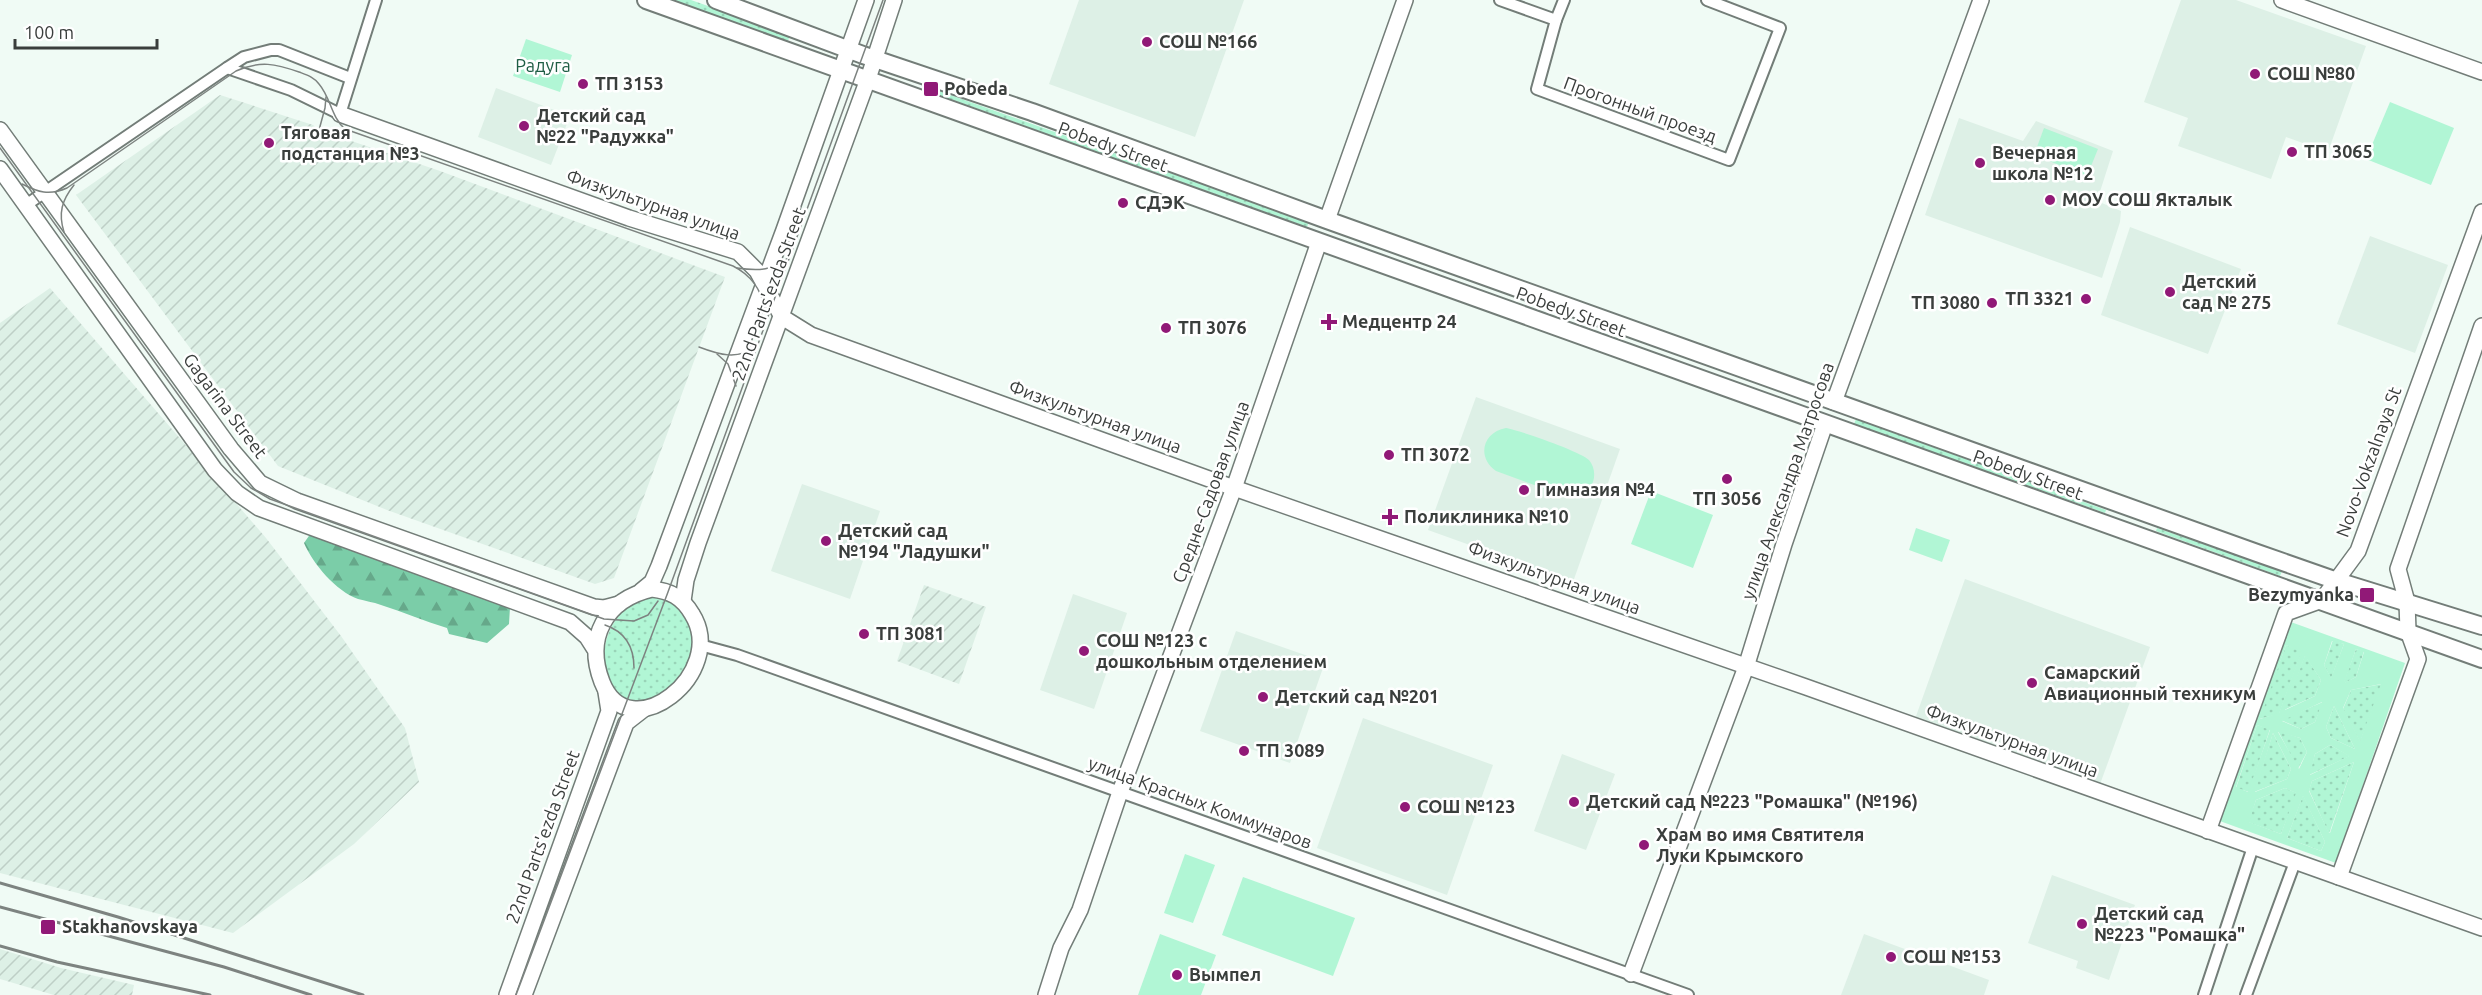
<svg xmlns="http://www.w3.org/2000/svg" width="2482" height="995" viewBox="0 0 2482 995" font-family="Ubuntu,sans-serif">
	<defs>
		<pattern id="industrial-furrows" width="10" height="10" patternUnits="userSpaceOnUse" patternTransform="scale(1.5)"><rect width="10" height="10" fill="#ddf0e6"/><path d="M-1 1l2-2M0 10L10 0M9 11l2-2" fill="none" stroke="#becfc6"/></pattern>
		<pattern id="grass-dots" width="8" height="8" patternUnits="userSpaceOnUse" patternTransform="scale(1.5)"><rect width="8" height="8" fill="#b1f6d5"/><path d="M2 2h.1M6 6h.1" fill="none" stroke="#99d4b8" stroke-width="1.8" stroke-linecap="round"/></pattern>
		<pattern id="forest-firs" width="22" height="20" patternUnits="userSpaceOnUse" patternTransform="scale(1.5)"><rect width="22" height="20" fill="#7bcda8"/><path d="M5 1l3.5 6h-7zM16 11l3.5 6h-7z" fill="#66a88a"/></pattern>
	</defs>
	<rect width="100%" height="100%" fill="#f0fbf5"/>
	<!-- built -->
	<g fill="#ddf0e6">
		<polygon points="1079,0 1244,0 1195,137 1049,84"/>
		<polygon points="2181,0 2236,0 2366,46 2328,152 2286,137 2271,179 2178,146 2188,118 2144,102"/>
		<polygon points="496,88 570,116 551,165 478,137"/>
		<polygon points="1959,118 2023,141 2036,121 2113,151 2097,201 2121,211 2120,222 2102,278 1925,215"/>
		<polygon points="2130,227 2241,269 2208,354 2101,315"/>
		<polygon points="2370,236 2448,265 2415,353 2337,324"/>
		<polygon points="1476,397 1620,449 1573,582 1428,530"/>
		<polygon points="802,484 880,511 850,599 771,571"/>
		<polygon points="1965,579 2150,647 2099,787 1915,719"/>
		<polygon points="1073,594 1127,613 1094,709 1040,690"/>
		<polygon points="1236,631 1325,662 1290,763 1200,731"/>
		<polygon points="1363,718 1493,765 1447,895 1317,848"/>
		<polygon points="1562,754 1615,774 1586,850 1534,831"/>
		<polygon points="2052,875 2135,905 2109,980 2076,968 2078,961 2028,943"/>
		<polygon points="1864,934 1989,980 1984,995 1841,995"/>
	</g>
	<!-- industrial -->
	<g fill="url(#industrial-furrows)">
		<polygon points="220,95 313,125 319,130 440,171 725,277 614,578 595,584 387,510 278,466 76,195"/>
		<polygon points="50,288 266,538 341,636 405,728 419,782 354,844 233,933 0,873 0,323"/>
		<polygon points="924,585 986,607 959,684 897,661"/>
		<polygon points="0,949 61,968 134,985 132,995 54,995 0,979"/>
	</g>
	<!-- grass -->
	<g fill="url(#grass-dots)">
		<polygon points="672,0 691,0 790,35 788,41"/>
		<polygon points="925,86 1309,222 1307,227 925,90"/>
		<polygon points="1856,419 2106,510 2105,513 1854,424"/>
		<polygon points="2157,528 2282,571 2280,576 2156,531"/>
		<path d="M649,596C711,599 702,680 652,699C643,702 635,705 625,700C615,695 608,682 606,671C599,636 617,607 649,596Z"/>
		<polygon points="2333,640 2344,644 2331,679 2324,665"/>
		<polygon points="2286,645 2302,651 2279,714 2259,719"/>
		<polygon points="2356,649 2364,651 2356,677 2343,684"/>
		<polygon points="2305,655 2321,680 2315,696 2284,710"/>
		<polygon points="2382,684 2360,742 2343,709 2351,690"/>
		<polygon points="2323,702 2315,722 2301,729 2281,720"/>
		<polygon points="2334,706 2355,749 2331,738 2326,727"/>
		<polygon points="2257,725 2270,729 2249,792 2236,788"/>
		<polygon points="2278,731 2300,738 2307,752 2298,769"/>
		<polygon points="2273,733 2291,769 2287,779 2254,792"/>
		<polygon points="2330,745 2350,756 2309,775 2315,754"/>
		<polygon points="2354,762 2329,834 2309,790 2312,781"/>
		<polygon points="2285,788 2297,793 2281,834 2248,822 2256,800"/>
		<polygon points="2303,795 2325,842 2321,851 2287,838"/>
	</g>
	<!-- forest -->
	<path fill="url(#forest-firs)" d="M311,533L403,569L460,585L510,607L509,624L487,643L449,634L447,628C424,621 403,612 381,605C373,602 365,601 358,599C336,591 313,564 304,543Z"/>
	<!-- green -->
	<g fill="#b1f6d5" fill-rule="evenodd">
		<polygon points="526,39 572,55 560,92 513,76"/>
		<polygon points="2390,102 2454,128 2431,185 2366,159"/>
		<polygon points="2044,128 2098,149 2087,176 2034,155"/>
		<path d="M1506,428C1519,430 1582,452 1589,460C1595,467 1596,478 1591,486C1586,495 1577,497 1567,497L1496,471C1476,457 1483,432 1506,428Z"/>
		<polygon points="1651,491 1713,515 1693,568 1631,544"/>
		<polygon points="1916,528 1950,540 1942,562 1909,550"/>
		<path d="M2288,621L2405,663L2336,863L2217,820ZM2332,641L2344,644L2331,678L2324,665ZM2286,645L2301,652L2279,713L2260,719ZM2356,649L2364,652L2356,677L2344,683ZM2305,656L2321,680L2315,696L2285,710ZM2381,684L2360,741L2343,708L2351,690ZM2322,702L2315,722L2301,729L2282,721ZM2334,706L2355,749L2331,738L2326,727ZM2257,725L2270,730L2248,792L2236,787ZM2278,732L2300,738L2307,752L2299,769ZM2273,733L2291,769L2287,779L2255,792ZM2330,745L2349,756L2310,775L2315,754ZM2354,762L2330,833H2329L2309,791L2312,781ZM2285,788L2296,793L2281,834L2249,822L2256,800ZM2303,796L2325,842L2321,851L2287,838Z"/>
		<polygon points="1185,854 1215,865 1193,923 1164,913"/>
		<polygon points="1243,877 1355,918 1333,976 1222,935"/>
		<polygon points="1160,934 1216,955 1201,995 1138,995"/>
	</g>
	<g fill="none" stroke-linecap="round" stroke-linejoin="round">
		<!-- street casing -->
		<g stroke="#737d78" stroke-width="14">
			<g id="street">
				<polyline points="1500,0 1556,20"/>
				<polyline points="1564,0 1556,20 1537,89 1729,160 1780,28 1707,0"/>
				<polyline points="227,68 291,90 340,114 376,0"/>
				<polyline points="26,205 227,68 244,57 271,50 279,50 350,78"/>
				<polyline points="700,645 737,655 1688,995"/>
				<polyline points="2204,995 2253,847"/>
				<polyline points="2246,995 2295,862"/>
			</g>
		</g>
		<!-- secondary casing -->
		<g stroke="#737d78" stroke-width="18">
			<g id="secondary">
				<polyline points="2282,0 2482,72"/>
				<polyline points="340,114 629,218 738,252 757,271 782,317 811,335 1234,488 1806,687 2482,928"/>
				<polyline points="0,130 231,449 260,483 297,501 594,607 604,608 619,604"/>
				<polyline points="0,169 215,470 237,493 259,508 570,622 587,637 594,648"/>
				<polyline points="1327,220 1405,0"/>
				<polyline points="1834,402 1981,0"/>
				<path d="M652,589C670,591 682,597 692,614C729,673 629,751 602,682C585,638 605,600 652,589Z"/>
				<polyline points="641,591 652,582 659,566 784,230 866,0"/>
				<polyline points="683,601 686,580 698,543 868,79 894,0"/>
				<polyline points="2208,831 2286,613 2322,600 2358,551 2482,212"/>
				<polyline points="2339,877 2418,659 2408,631 2407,602 2398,569 2482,326"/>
				<polyline points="1631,974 1746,667 1784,544 1825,424"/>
				<polyline points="507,995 609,711 606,692"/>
				<polyline points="524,995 626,723 644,709"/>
				<polyline points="1046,995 1061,948 1080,910 1120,792 1234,488 1319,242"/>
			</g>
		</g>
		<!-- primary casing -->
		<g stroke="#737d78" stroke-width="20">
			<g id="primary">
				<polyline points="646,0 2482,659"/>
				<polyline points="716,0 863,55 1032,112 1327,220 2257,553 2337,581 2482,626"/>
			</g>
		</g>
		<!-- street -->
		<use href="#street" stroke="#fff" stroke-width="10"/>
		<!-- secondary -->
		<use href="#secondary" stroke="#fff" stroke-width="15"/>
		<!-- primary -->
		<use href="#primary" stroke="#fff" stroke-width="16"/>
		<!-- tram -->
		<g stroke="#7d8380" stroke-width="1.5">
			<polyline points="319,130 325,108 326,97"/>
			<polyline points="0,148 234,472 251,488 270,499 604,619 634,621 648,615 658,601"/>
			<path d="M22,184C38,192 49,196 67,188L236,71C260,60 276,64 299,72C307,75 314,77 319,84C331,98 331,117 345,129L733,266C751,275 762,291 765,310"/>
			<path d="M64,232C58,213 62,200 74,185"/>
			<path d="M737,268C758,271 774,271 790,256"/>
			<path d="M699,347C720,355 737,360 756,347"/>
			<polyline points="717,354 728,364 736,386"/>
			<path d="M605,625C626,632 634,647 634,668"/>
			<polyline points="516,995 668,592 883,0"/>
		</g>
		<!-- rail -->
		<g stroke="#7d8380" stroke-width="3">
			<polyline points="0,883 118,917 363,995"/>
			<polyline points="0,907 224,967 311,995"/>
			<polyline points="0,946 57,962 210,995"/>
		</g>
	</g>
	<!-- markers -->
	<g fill="#911977" stroke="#fff" stroke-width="2">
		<circle cx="1147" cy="42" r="6"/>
		<circle cx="2255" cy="74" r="6"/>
		<circle cx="583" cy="84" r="6"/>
		<rect x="923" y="81" width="16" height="16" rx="3"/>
		<circle cx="524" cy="126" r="6"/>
		<circle cx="269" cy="143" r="6"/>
		<circle cx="2292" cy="152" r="6"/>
		<circle cx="1980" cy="163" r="6"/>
		<circle cx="2050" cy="200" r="6"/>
		<circle cx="1123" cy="203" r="6"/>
		<circle cx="2170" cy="292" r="6"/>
		<circle cx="2086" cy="299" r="6"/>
		<circle cx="1992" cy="303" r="6"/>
		<path d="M1326 313h6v6h6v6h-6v6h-6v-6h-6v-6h6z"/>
		<circle cx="1166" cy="328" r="6"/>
		<circle cx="1389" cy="455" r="6"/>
		<circle cx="1727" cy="479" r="6"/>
		<circle cx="1524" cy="490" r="6"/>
		<path d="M1387 508h6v6h6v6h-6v6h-6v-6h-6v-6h6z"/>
		<circle cx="826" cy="541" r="6"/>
		<rect x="2359" y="587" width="16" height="16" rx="3"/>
		<circle cx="864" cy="634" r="6"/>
		<circle cx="1084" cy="651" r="6"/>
		<circle cx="2032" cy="683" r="6"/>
		<circle cx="1263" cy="697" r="6"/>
		<circle cx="1244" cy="751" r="6"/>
		<circle cx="1574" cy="802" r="6"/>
		<circle cx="1405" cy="807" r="6"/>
		<circle cx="1644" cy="845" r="6"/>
		<circle cx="2082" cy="924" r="6"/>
		<rect x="40" y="919" width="16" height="16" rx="3"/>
		<circle cx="1891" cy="957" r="6"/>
		<circle cx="1177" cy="975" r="6"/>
	</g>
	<g text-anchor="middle" stroke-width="5" stroke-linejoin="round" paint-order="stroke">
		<!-- poi labels -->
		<g font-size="18" font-weight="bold" fill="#3a3e3c" stroke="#fff" text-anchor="start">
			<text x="1159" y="48">СОШ №166</text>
			<text x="2267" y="80">СОШ №80</text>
			<text x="595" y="90">ТП 3153</text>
			<text x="944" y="95">Pobeda</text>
			<text x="536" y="122">Детский сад<tspan x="536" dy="21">№22 "Радужка"</tspan></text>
			<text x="281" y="139">Тяговая<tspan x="281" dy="21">подстанция №3</tspan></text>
			<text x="2304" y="158">ТП 3065</text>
			<text x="1992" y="159">Вечерная<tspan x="1992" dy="21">школа №12</tspan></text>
			<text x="2062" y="206">МОУ СОШ Якталык</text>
			<text x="1135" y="209">СДЭК</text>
			<text x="2182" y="288">Детский<tspan x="2182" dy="21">сад № 275</tspan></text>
			<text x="2074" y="305" text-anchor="end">ТП 3321</text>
			<text x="1980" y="309" text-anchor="end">ТП 3080</text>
			<text x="1342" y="328">Медцентр 24</text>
			<text x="1178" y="334">ТП 3076</text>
			<text x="1401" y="461">ТП 3072</text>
			<text x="1536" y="496">Гимназия №4</text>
			<text x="1727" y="505" text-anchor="middle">ТП 3056</text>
			<text x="1404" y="523">Поликлиника №10</text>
			<text x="838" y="537">Детский сад<tspan x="838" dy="21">№194 "Ладушки"</tspan></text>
			<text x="2354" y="601" text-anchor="end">Bezymyanka</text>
			<text x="876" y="640">ТП 3081</text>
			<text x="1096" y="647">СОШ №123 с<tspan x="1096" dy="21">дошкольным отделением</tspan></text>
			<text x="2044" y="679">Самарский<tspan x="2044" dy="21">Авиационный техникум</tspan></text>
			<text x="1275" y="703">Детский сад №201</text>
			<text x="1256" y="757">ТП 3089</text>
			<text x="1586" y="808">Детский сад №223 "Ромашка" (№196)</text>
			<text x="1417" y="813">СОШ №123</text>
			<text x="1656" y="841">Храм во имя Святителя<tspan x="1656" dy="21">Луки Крымского</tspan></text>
			<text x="2094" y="920">Детский сад<tspan x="2094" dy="21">№223 "Ромашка"</tspan></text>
			<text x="62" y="933">Stakhanovskaya</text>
			<text x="1903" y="963">СОШ №153</text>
			<text x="1189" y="981">Вымпел</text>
		</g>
		<!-- park labels -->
		<g font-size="18" fill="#1f5e45" stroke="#fff">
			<text x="543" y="72">Радyга</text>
		</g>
		<!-- street labels -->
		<g font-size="18" fill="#3a3e3c" stroke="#fff">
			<text transform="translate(1640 110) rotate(20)" y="6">Прогонный проезд</text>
			<text transform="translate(1113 147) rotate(20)" y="6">Pobedy Street</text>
			<text transform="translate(653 205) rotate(19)" y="6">Физкультурная улица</text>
			<text transform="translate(769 294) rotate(-70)" y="6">22nd Parts'ezda Street</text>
			<text transform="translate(1571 312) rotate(20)" y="6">Pobedy Street</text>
			<text transform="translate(225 406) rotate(53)" y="6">Gagarina Street</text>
			<text transform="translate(1095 417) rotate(20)" y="6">Физкультурная улица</text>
			<text transform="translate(2369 462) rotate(-70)" y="6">Novo-Vokzalnaya St</text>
			<text transform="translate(2028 475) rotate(20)" y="6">Pobedy Street</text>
			<text transform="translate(1788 481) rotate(-71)" y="6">улица Александра Матросова</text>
			<text transform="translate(1211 492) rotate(-70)" y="6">Средне-Садовая улица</text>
			<text transform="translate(1554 578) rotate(20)" y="6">Физкультурная улица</text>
			<text transform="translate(2012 741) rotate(20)" y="6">Физкультурная улица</text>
			<text transform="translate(1200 803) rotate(20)" y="6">улица Красных Коммунаров</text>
			<text transform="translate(543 837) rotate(-70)" y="6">22nd Parts'ezda Street</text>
		</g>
	</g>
	<!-- scale -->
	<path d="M15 39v9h142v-9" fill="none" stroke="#3a3e3c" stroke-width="3"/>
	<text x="24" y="39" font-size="18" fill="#3a3e3c" stroke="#ffffff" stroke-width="4.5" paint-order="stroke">100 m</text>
</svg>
